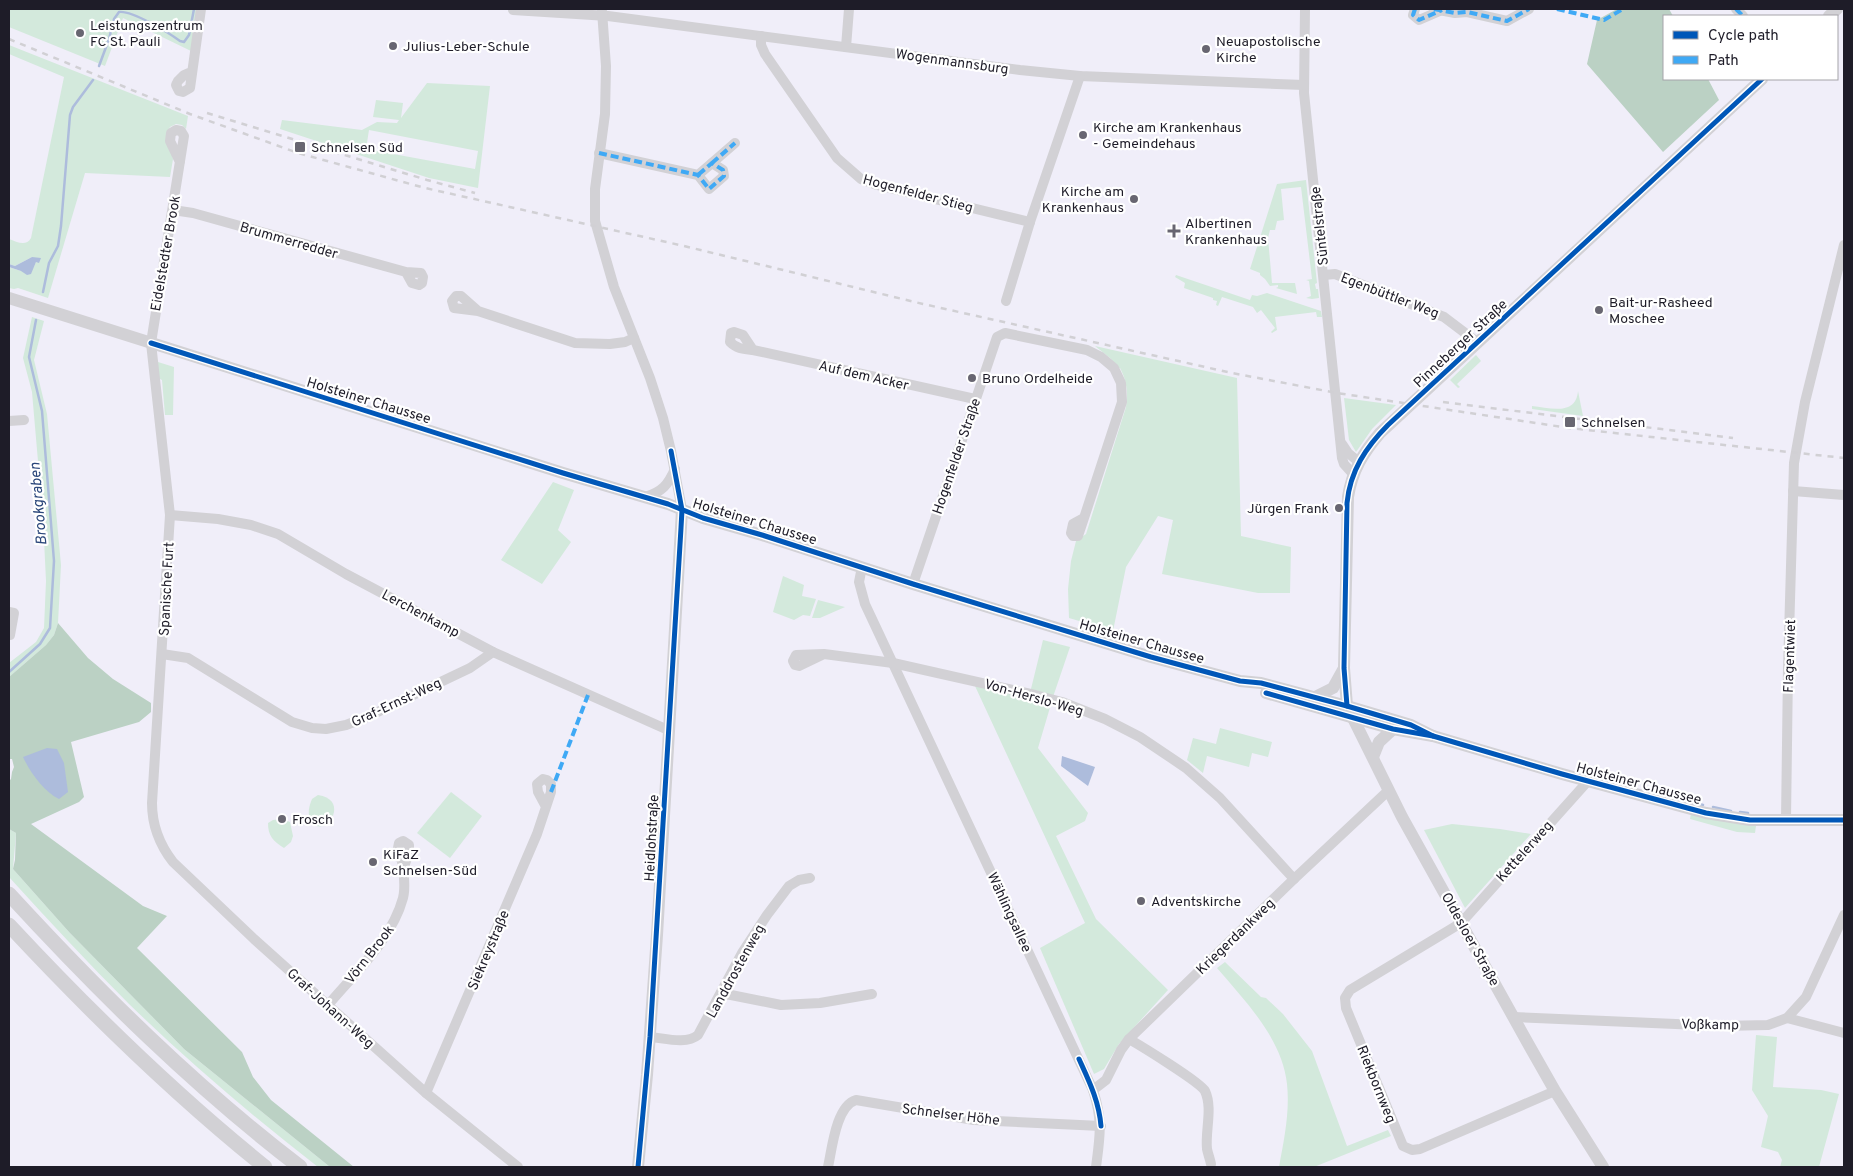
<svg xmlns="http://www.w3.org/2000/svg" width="1853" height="1176" viewBox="0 0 1853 1176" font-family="Overpass,sans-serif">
	<rect width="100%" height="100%" fill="#f0eef9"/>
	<!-- green -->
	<g fill="#d3e9dc" fill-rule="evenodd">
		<polygon points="9,9 198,9 191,51 123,18 105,66 9,27"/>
		<path d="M9,45L188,116L186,129L182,125L176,124L170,127L166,133L173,159L170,177L85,173L48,298L18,288L14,289L9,288V267L21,271L33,268L36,262L32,257L15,266L9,264V239C17,242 26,247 31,238L64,77L9,54Z"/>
		<path d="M427,83L490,86L478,188L429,178L280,129L282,120L362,130L377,122L397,123L399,120L373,117L376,100L403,103L401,118ZM369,130L478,151L475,169L366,149Z"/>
		<polygon points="1306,180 1317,283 1315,284 1316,289 1318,289 1319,298 1312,299 1306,298 1311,296 1309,281 1306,280 1312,279 1301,187 1281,189 1284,220 1277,221 1275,230 1270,230 1268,238 1272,283 1295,283 1297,294 1276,288 1278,287 1278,285 1270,286 1265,279 1260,275 1260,273 1250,269 1277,184"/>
		<polygon points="1176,275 1250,300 1252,295 1257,296 1267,293 1321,311 1322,317 1317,317 1316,312 1275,317 1277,330 1272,333 1271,332 1275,328 1261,310 1257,313 1253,307 1222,297 1218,306 1216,305 1217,301 1213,300 1213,298 1184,288 1185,283 1175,277"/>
		<polygon points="32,317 44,321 34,360 47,414 61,565 58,623 54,635 46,645 9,677 9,663 36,642 44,628 46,581 43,519 32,392 23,358"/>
		<path d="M1095,346L1237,378L1241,536L1291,547L1290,593H1258L1162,574L1173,520L1158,516L1126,567L1113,631L1069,618L1068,589L1071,561L1076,541L1086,534L1126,407C1128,393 1127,381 1120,368H1118L1110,358Z"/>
		<polygon points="1476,355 1481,361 1457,384 1460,387 1458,388 1450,380"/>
		<polygon points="158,362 174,367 173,415 165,415 162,380 158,378"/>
		<path d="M1578,391L1583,416L1532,409V406C1550,408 1576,416 1578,391Z"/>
		<polygon points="1344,398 1396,405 1372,429 1356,452 1349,440"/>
		<polygon points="553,482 574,490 558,530 571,542 542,584 501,560"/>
		<polygon points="783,576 804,585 802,596 816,599 810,616 803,615 794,620 773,612"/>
		<polygon points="818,600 845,607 820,618 812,618"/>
		<polygon points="1043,640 1070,647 1054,694 1038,748 1088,813 1085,821 1056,836 1096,919 1168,990 1119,1044 1104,1069 1094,1074 1040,948 1085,923 975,686 1029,697"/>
		<polygon points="1220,728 1272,742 1268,757 1252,753 1249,767 1207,756 1203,773 1187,760 1193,738 1216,744"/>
		<polygon points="451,792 482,816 450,858 417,833"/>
		<path d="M318,795C352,800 324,841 311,821C307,814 309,806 312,799Z"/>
		<polygon points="1691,813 1756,826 1755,833 1737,832 1690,819"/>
		<path d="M282,819L290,822L293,836L291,842L284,848C273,841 268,836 268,823L273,820Z"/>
		<polygon points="1452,824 1500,829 1531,834 1465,908 1424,830"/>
		<path d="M9,829L16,833L13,869L69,932L184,1049L330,1167H318C252,1116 189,1062 129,1004C88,963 48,920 9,877Z"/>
		<path d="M1225,962L1261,997L1266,998L1283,1014L1312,1051L1347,1146L1388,1130L1391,1136L1314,1167H1279C1284,1140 1290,1112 1287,1084C1282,1038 1245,1001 1217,968Z"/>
		<polygon points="1756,1035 1777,1037 1773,1087 1821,1090 1839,1094 1819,1167 1780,1167 1782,1160 1778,1152 1761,1147 1768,1116 1752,1090"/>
	</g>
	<!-- forest -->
	<g fill="#bbd1c4">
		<polygon points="1617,9 1669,9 1673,16 1664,16 1664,79 1708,79 1719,100 1663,152 1587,64 1597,20"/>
		<polygon points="58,623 88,658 113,679 151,703 151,712 139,722 71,742 84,797 79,802 31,824 143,906 167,916 137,948 242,1052 253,1077 271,1100 354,1167 330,1167 184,1049 69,932 13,869 15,860 16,833 9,829 9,781 11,779 12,772 14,767 12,759 9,759 9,677 46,645 54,635"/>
	</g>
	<!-- water -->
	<g fill="#adbcdc">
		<polygon points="32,257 41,258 39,263 36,262 31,274 27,275 21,271 9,267 9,264 15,266"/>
		<path d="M47,748L57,749L64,763L68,792L59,799C44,792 30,772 23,757Z"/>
		<polygon points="1062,756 1095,767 1088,786 1061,766"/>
	</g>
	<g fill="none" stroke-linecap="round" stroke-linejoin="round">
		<!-- stream -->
		<g stroke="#adbcdc" stroke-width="2.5">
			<path d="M99,66L109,39L114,19L119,12C132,10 169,33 180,41L184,42L189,35L194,9"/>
			<polyline points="43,292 49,263 58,246 61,226 70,115 73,107 93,80"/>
			<polyline points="9,672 40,644 50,628 54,561 42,411 29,357 36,320"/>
			<polyline points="1668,795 1703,805"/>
			<polyline points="1713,807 1731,811"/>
			<polyline points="1740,812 1748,813"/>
		</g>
		<!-- minor -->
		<g stroke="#d2d1d5" stroke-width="10">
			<polyline points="1305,9 1304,93 1342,458 1344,464 1353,474"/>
			<polyline points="1415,9 1413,15 1419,20 1442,10"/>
			<polyline points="1434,9 1455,13 1467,12 1507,21 1529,9"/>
			<polyline points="1736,9 1743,16"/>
			<polyline points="513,10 608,16 1020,70 1080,76 1304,85"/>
			<polyline points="602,11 606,66 605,114 595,189 595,221 614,287 650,378 663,418 671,451 682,510"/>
			<polyline points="761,36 761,45 765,54 837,158 861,179 877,185 1030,222"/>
			<polyline points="846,47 849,9"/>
			<polyline points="191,72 184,75 178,81 176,85 179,91 183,92 190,88 201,9"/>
			<polyline points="599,153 698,175 709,189 724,176 723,170 712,163 698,175"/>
			<path d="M180,162L170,141L171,133L176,130L181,131L184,136L151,343L170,515L152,803C152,825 159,844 173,862L254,939L426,1093L518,1167"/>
			<polyline points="712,163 735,143"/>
			<polyline points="173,210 193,213 406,272 412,283 419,285 422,283 423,277 421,273 406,272"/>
			<polyline points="1324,275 1335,274 1444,317 1477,342"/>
			<polyline points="1006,301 1030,222 1080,76"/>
			<polyline points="478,311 454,308 452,301 456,296 461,296 478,311 575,343 610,344 625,342 634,338"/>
			<path d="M753,350C744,349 737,349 730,342L731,333L734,332L743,335L753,350L975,399"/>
			<polyline points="9,421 24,420"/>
			<polyline points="1342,444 1348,453 1359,462"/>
			<polyline points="1793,491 1844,495"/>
			<path d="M645,497C662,492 668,485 675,469"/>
			<polyline points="170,515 218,519 251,525 278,534 346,574 493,652 668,730"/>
			<path d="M862,567L859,582L865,604L1093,1090C1103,1121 1100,1136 1096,1167"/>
			<polyline points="913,584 997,337 1005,333 1087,350 1101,357 1114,368 1121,383 1122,402 1084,518 1073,524 1071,533 1073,536 1078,536 1084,518"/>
			<polyline points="9,612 14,613 10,635 9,635"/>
			<polyline points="162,654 188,658 292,722 312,728 326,729 346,725 367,717 470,668 493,652"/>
			<polyline points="824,654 796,655 793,661 795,665 799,666 824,654 893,663 1035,695 1062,702 1105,719 1140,737 1186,768 1220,798 1294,879"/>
			<polyline points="1786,820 1788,669 1794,463 1805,402 1844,245"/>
			<polyline points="721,993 781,1005 820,1003 872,994"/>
			<path d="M328,1005C355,973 392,939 403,898C406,887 403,878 404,867C406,860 410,853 409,845L403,841L399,843L398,848L404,869"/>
			<polyline points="1514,1017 1722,1026 1768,1025 1787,1018 1806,997 1844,915"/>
			<polyline points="1787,1018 1844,1033"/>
			<path d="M650,1037C664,1038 686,1045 698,1035L742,953L767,915L789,886L799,880L810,878"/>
			<path d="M1129,1039C1141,1046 1200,1082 1205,1091C1213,1108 1205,1131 1207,1149C1208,1154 1210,1159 1211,1164"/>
			<polyline points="1093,1090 1106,1080 1121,1050 1129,1039 1294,879 1389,790"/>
			<polyline points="1555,1091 1420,1149 1412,1150 1403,1146 1346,1008 1345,998 1350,990 1461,923 1588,781"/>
			<polyline points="426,1093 537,834 551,792 551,784 547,780 543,779 537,784 538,792 545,805"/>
			<path d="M828,1167C832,1149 836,1106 856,1100L974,1120L1101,1126"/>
		</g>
		<!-- major -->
		<g stroke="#d2d1d5" stroke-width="12">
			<polyline points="1829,16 1837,9"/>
			<polyline points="9,298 563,473 668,504 703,518 762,535 913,584 1151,657 1240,681 1261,683 1347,706 1411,725 1433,736"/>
			<polyline points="1266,693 1393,729 1433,736 1562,774 1706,813 1750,820 1844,820"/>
			<polyline points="1315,697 1333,688 1343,670"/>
			<polyline points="1373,757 1379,742 1393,729"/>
			<polyline points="638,1167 647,1075 657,935 682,510"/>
			<path d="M1603,1167L1555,1091L1530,1047L1402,817L1347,706L1344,668L1348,497C1352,471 1363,453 1380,433L1762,79"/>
		</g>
		<!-- highway -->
		<g stroke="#d2d1d5" stroke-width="15">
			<path d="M9,894C99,992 194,1086 300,1167"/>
			<path d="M9,925C89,1011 173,1093 265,1167"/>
		</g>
		<!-- rail -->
		<g stroke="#d1d0d4" stroke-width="2.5" stroke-dasharray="6 6" stroke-linecap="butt">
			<polyline points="9,39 190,114 298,153 425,188 684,246 923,304 1232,373 1337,393 1569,428 1844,458"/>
			<polyline points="207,113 427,180 475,193"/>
			<polyline points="1443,402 1733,438"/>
		</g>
		<!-- quiet -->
		<g stroke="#3fa9f5" stroke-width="4" stroke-dasharray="8 4" stroke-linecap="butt">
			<polyline points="1415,9 1413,15 1419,20 1442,10"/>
			<polyline points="1434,9 1455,13 1467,12 1507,21 1529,9"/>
			<polyline points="1557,9 1604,20 1623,9"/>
			<polyline points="1736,9 1743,16"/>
			<polyline points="599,153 698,175 709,189 724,176 723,170 712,163 698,175"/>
			<polyline points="712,163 735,143"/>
			<polyline points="551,792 588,695"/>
		</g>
		<!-- cycleway casing -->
		<g stroke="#fff" stroke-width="8">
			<g id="cycleway">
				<polyline points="151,343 563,473 668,504 703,518 762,535 913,584 1151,657 1240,681 1261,683 1347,706 1411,725 1433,736"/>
				<polyline points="1266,693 1393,729 1433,736 1562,774 1706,813 1750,820 1844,820"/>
				<path d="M1347,706L1344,668L1347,503C1350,471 1366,447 1388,425L1762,79"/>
				<path d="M1079,1059C1089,1081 1099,1101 1101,1126"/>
				<polyline points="638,1167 650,1037 681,528 682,510 671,451"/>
			</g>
		</g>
		<!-- cycleway -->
		<use href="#cycleway" stroke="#0057b8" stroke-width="5"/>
	</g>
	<!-- markers -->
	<g fill="#686671" stroke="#fff" stroke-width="2">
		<circle cx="80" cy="33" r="5"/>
		<circle cx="393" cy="46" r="5"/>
		<circle cx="1206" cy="49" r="5"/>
		<circle cx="1083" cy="135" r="5"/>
		<rect x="294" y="141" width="12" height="12" rx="2.5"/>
		<circle cx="1134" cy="199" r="5"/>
		<path d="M1171.5 223.5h5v5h5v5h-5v5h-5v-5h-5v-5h5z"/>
		<circle cx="1599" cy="310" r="5"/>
		<circle cx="972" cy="378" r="5"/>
		<rect x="1564" y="416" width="12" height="12" rx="2.5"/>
		<circle cx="1339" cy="508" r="5"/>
		<circle cx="282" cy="819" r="5"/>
		<circle cx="373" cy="862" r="5"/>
		<circle cx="1141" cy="901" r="5"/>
	</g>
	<g text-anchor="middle" stroke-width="4.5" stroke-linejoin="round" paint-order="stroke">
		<!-- poi labels -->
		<g font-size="14" fill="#1e1c28" stroke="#fff" text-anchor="start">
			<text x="90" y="30">Leistungszentrum<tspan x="90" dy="16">FC St. Pauli</tspan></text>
			<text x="1216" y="46">Neuapostolische<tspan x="1216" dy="16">Kirche</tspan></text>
			<text x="403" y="51">Julius-Leber-Schule</text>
			<text x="1093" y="132">Kirche am Krankenhaus<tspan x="1093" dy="16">- Gemeindehaus</tspan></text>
			<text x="311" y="152">Schnelsen Süd</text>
			<text x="1124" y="196" text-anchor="end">Kirche am<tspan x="1124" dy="16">Krankenhaus</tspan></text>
			<text x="1185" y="228">Albertinen<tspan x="1185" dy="16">Krankenhaus</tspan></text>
			<text x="1609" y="307">Bait-ur-Rasheed<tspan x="1609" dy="16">Moschee</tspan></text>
			<text x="982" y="383">Bruno Ordelheide</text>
			<text x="1581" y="427">Schnelsen</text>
			<text x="1329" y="513" text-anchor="end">Jürgen Frank</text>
			<text x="292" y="824">Frosch</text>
			<text x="383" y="859">KiFaZ<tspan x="383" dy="16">Schnelsen-Süd</tspan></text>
			<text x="1151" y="906">Adventskirche</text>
		</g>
		<!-- street labels -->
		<g font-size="14" fill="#1e1c28" stroke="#fff">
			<text transform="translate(952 61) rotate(8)" y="5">Wogenmannsburg</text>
			<text transform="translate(918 193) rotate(15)" y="5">Hogenfelder Stieg</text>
			<text transform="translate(1319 226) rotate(-96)" y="5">Süntelstraße</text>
			<text transform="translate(289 240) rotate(16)" y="5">Brummerredder</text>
			<text transform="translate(165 253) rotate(-80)" y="5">Eidelstedter Brook</text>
			<text transform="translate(1390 295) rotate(21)" y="5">Egenbüttler Weg</text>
			<text transform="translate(1460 343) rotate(-43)" y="5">Pinneberger Straße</text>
			<text transform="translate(864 375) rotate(13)" y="5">Auf dem Acker</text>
			<text transform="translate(369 400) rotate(17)" y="5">Holsteiner Chaussee</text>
			<text transform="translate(956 456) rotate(-71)" y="5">Hogenfelder Straße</text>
			<text transform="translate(755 521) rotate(17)" y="5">Holsteiner Chaussee</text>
			<text transform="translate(166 589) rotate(-87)" y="5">Spanische Furt</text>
			<text transform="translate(421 613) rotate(28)" y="5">Lerchenkamp</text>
			<text transform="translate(1142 641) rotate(16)" y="5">Holsteiner Chaussee</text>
			<text transform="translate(1789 656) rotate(-88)" y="5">Flagentwiet</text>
			<text transform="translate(1034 697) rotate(16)" y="5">Von-Herslo-Weg</text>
			<text transform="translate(396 702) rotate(-25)" y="5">Graf-Ernst-Weg</text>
			<text transform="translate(1639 783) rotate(15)" y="5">Holsteiner Chaussee</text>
			<text transform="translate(651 838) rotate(-87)" y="5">Heidlohstraße</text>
			<text transform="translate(1524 851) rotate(-48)" y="5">Kettelerweg</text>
			<text transform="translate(1010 912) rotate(65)" y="5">Wählingsallee</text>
			<text transform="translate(1235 936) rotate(-44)" y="5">Kriegerdankweg</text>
			<text transform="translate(1471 939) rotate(61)" y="5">Oldesloer Straße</text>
			<text transform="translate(488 950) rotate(-67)" y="5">Siekreystraße</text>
			<text transform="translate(369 954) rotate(-52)" y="5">Vörn Brook</text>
			<text transform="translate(735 971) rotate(-61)" y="5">Landdrostenweg</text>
			<text transform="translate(331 1008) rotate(42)" y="5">Graf-Johann-Weg</text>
			<text transform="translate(1710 1024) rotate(1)" y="5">Voßkamp</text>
			<text transform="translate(1377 1084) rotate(68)" y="5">Riekbornweg</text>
			<text transform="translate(951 1114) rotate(7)" y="5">Schnelser Höhe</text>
		</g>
		<!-- water labels -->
		<g font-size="15" font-style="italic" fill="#2a467a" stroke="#fff">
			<text transform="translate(38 504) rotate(-95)" y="5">Brookgraben</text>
		</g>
	</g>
	<!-- border -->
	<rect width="1853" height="1176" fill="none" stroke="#1e1c28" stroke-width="20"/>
	<!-- legend -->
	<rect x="1663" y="15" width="175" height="65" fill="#ffffff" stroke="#a5a4a9"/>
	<rect x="1673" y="31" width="25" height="8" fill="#0057b8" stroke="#a5a4a9"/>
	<text x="1708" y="40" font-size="15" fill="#1e1c28">Cycle path</text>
	<rect x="1673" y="56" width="25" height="8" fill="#3fa9f5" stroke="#a5a4a9"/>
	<text x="1708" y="65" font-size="15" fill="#1e1c28">Path</text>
</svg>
